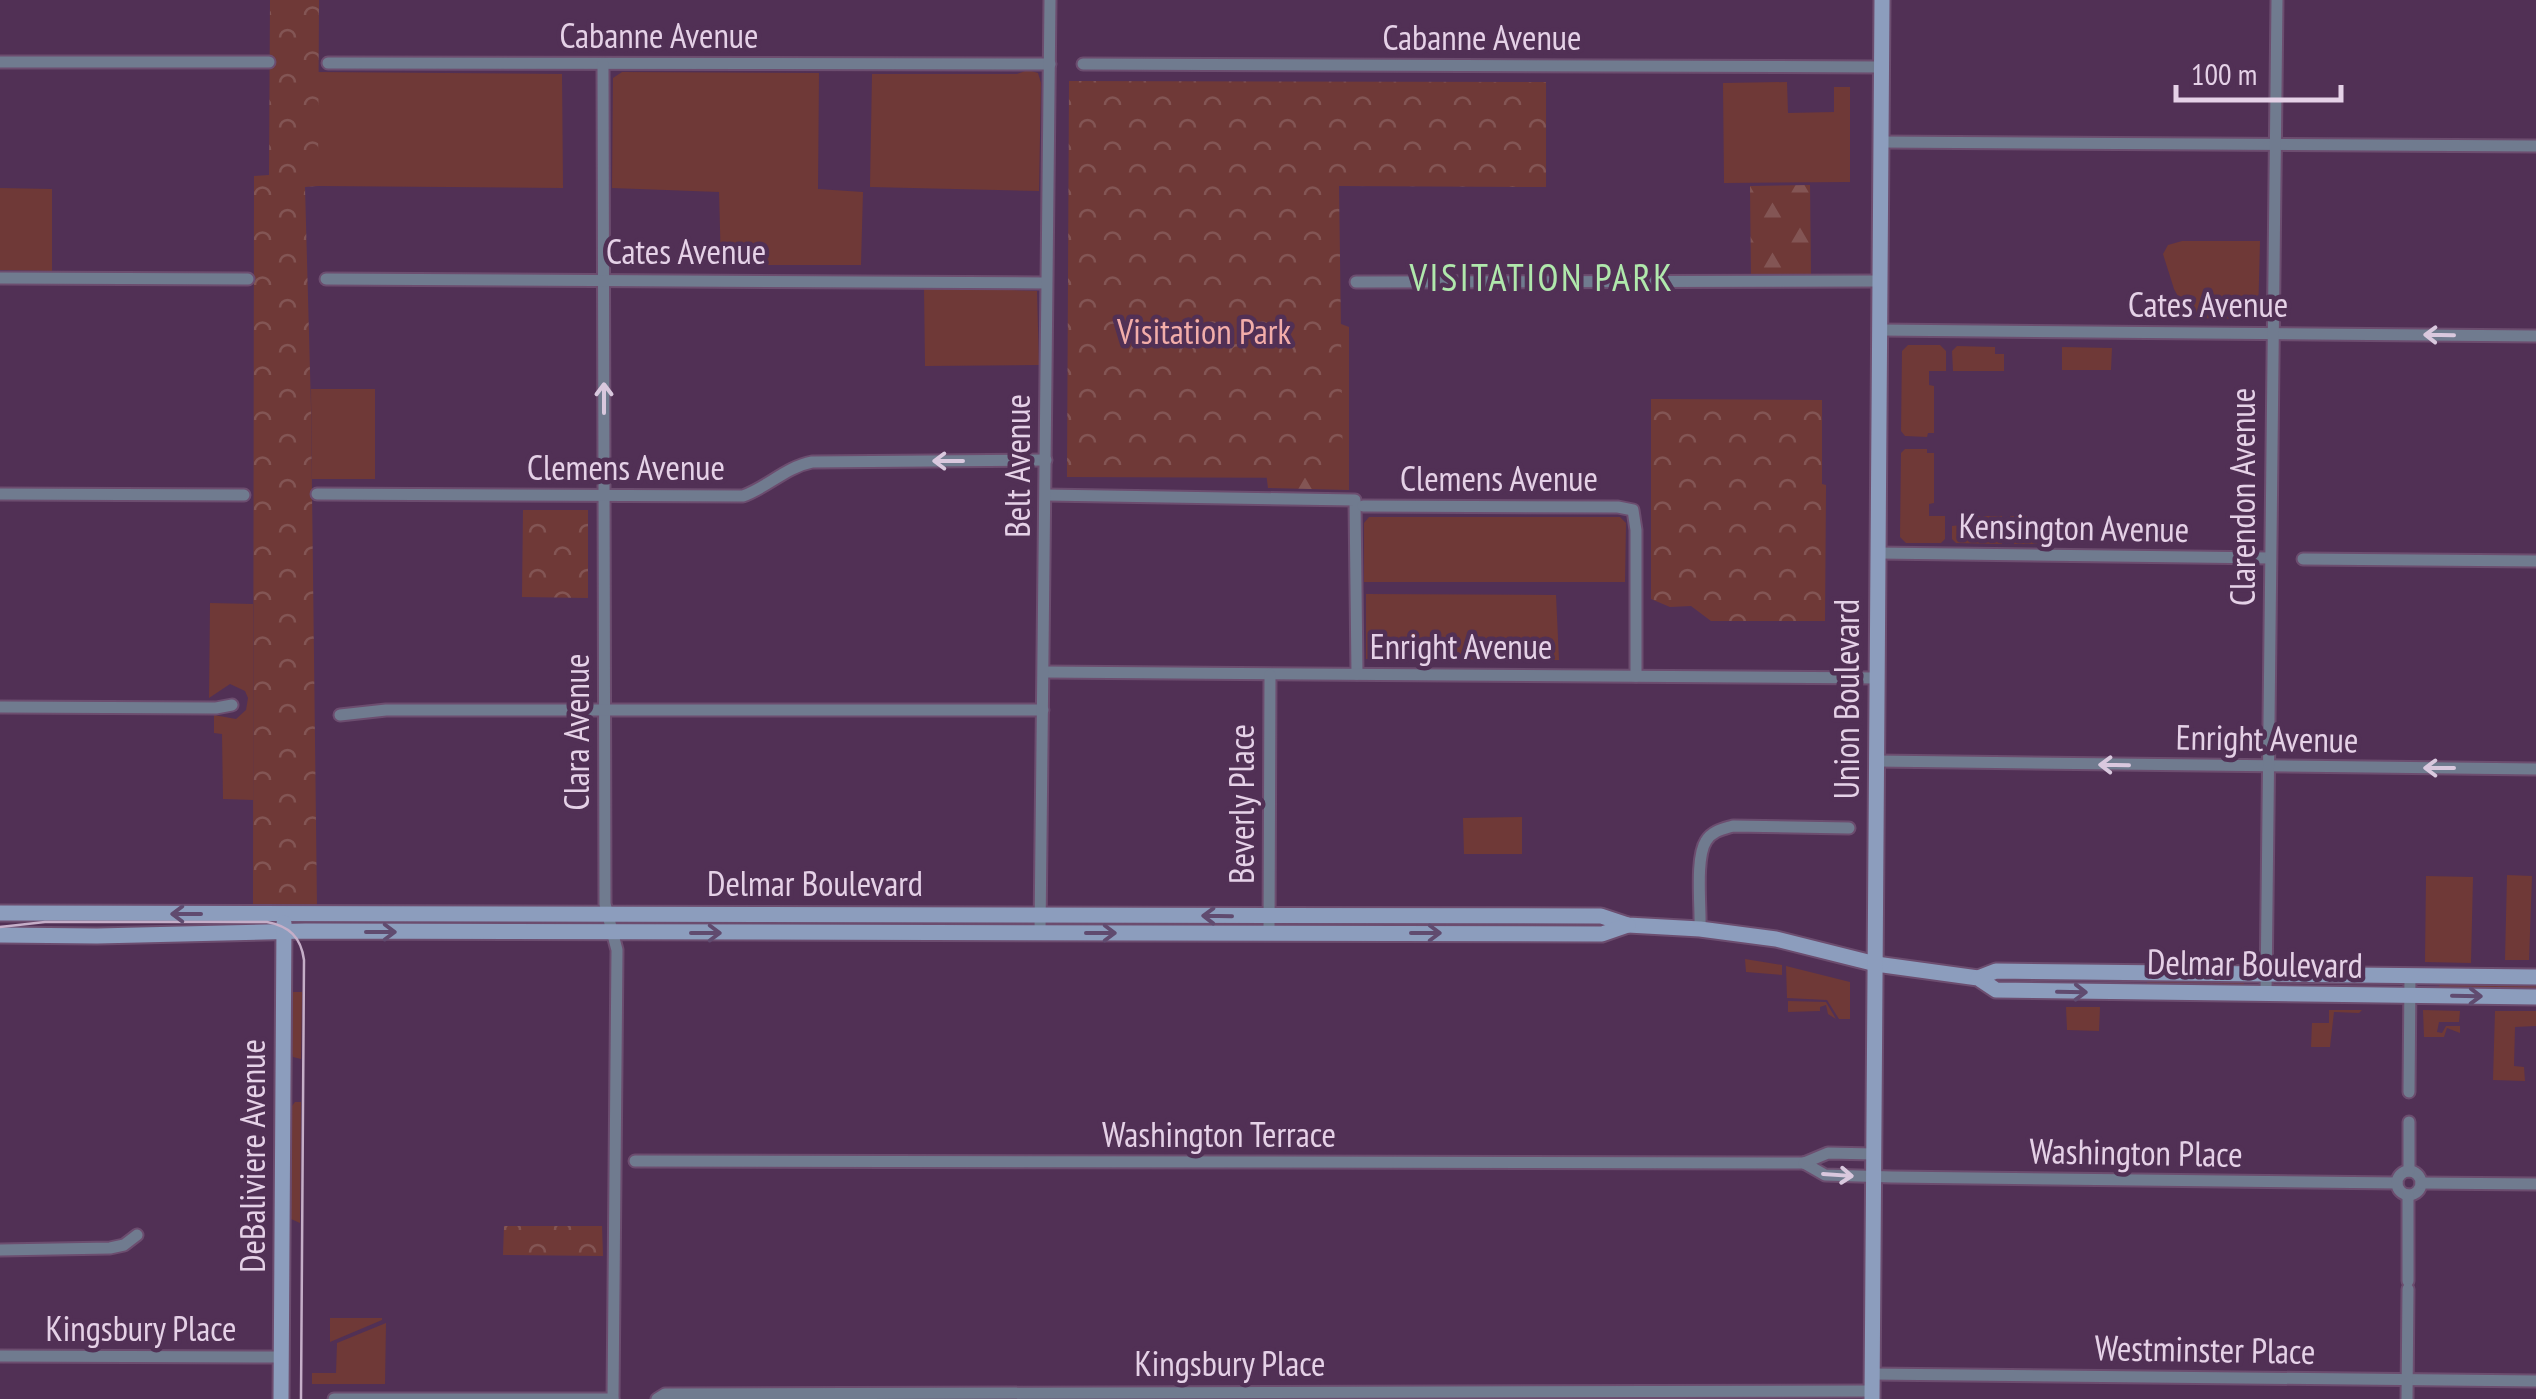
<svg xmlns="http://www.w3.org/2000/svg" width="2536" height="1399" viewBox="0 0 2536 1399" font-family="'PT Sans Narrow',sans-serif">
	<defs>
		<pattern id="forest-firs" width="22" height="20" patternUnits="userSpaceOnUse" patternTransform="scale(2.5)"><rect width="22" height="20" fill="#6f3937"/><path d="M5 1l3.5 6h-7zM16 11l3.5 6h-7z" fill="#835554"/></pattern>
		<pattern id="park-crowns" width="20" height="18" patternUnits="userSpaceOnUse" patternTransform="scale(2.5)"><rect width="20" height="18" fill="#6f3937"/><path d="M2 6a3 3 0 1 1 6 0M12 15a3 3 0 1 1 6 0" fill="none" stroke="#835554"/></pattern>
	</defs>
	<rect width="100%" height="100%" fill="#513055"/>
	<!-- green -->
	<g fill="#6f3937">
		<polygon points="1028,70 1038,73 1041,83 1039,191 870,187 872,74 1017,74"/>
		<polygon points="318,72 562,74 563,188 318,186"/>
		<polygon points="622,72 819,73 818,189 863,192 861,265 721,265 719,192 612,188 613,78"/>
		<polygon points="1787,82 1788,113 1834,112 1834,87 1850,87 1850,182 1724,183 1723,83"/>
		<polygon points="0,188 52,189 52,271 0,270"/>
		<polygon points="2260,241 2258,319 2190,318 2174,289 2163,254 2168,245 2182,241"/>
		<polygon points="924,287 1037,291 1039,365 925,366"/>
		<polygon points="1908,345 1940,345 1946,351 1946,371 1929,371 1929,385 1934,386 1934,433 1928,433 1927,437 1905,436 1901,431 1902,351"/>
		<polygon points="1957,346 1995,347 1995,354 2004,354 2004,371 1953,371 1952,351"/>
		<polygon points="2062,347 2112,348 2111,370 2062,370"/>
		<polygon points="311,389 375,389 375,479 312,479"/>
		<polygon points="1905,449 1927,449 1927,453 1934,453 1934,503 1929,504 1929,516 1945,516 1945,539 1941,543 1906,543 1900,537 1901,453"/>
		<polygon points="1961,516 2002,516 2002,544 1956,543 1952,539 1952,526 1961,525"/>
		<polygon points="2010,516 2027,516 2027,522 2056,522 2056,544 2014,544 2014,538 2008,538"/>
		<polygon points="1369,517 1620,517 1626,523 1625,582 1364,582 1364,523"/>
		<polygon points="1366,594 1556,595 1559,660 1366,659"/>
		<polygon points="210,603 253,604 253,800 223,799 222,734 214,733 214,715 236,719 246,710 248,698 245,691 230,684 209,698"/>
		<polygon points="1522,817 1522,854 1464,854 1463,818"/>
		<polygon points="2507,875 2532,876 2529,960 2505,960"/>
		<polygon points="2426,876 2473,877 2471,963 2425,962"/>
		<polygon points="1745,959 1782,965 1782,975 1746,972"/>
		<polygon points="1786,966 1850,982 1850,1019 1839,1019 1827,1000 1787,998"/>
		<polygon points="2147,979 2244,980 2244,986 2147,985"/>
		<polygon points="2440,982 2536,984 2536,989 2439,988"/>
		<polygon points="293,992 302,992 301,1059 293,1057 292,1053"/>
		<polygon points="1788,1001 1826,1002 1836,1019 1828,1014 1826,1005 1820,1007 1820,1011 1788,1012"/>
		<polygon points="2066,1007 2100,1007 2099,1031 2067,1030"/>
		<polygon points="2329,1010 2362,1010 2359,1013 2334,1012 2330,1047 2311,1047 2312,1023 2329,1023"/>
		<polygon points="2423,1010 2460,1011 2459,1022 2439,1022 2437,1032 2442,1033 2446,1026 2460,1026 2460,1033 2447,1028 2444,1037 2424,1037"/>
		<polygon points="2495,1011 2536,1011 2536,1026 2515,1027 2514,1066 2524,1067 2525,1081 2493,1080"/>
		<polygon points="295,1102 301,1102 300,1223 291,1219 292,1106"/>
		<polygon points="330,1318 382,1318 382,1320 330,1342"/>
		<polygon points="386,1323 385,1384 312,1384 312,1373 336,1373 337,1343"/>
	</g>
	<!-- forest -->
	<g fill="url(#forest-firs)">
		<polygon points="1810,185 1811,275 1751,276 1750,186"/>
		<polygon points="1312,313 1349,327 1349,490 1268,488 1266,472"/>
	</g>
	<!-- park -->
	<g fill="url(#park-crowns)">
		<polygon points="270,0 319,0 318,186 305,187 311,408 317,908 253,908 254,176 269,175"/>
		<polygon points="1069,81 1546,82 1546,187 1339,186 1343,478 1067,477"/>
		<polygon points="1651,399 1822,400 1822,484 1826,485 1825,621 1711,621 1691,606 1670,607 1651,599"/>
		<polygon points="523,510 588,510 588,598 522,597"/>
		<polygon points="504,1226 602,1226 603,1256 503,1255"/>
	</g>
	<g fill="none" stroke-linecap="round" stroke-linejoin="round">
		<!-- street casing -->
		<g stroke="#6c4d6f" stroke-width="15">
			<g id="street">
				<polyline points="0,62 269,62"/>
				<polyline points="328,63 1050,64"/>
				<polyline points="603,64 605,904 617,950 613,1399"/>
				<polyline points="1083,64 1881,67"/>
				<polyline points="1881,142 2536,146"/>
				<polyline points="0,278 248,279"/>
				<polyline points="326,279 1046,283"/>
				<polyline points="1356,282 1880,281"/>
				<polyline points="1880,330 2536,336"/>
				<polyline points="0,494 244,495"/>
				<path d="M317,494L743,496C768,487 786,467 812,462L1046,460"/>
				<polyline points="1046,495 1355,500 1357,674"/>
				<polyline points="1363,506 1618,507 1633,510 1636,530 1636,676"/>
				<polyline points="1878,553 2270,558"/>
				<polyline points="2303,559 2536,561"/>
				<polyline points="1044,672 1877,678"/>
				<polyline points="0,707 216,708 232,705"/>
				<polyline points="340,715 386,710 1043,710"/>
				<polyline points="1877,761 2536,769"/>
				<path d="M1700,929C1701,908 1695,858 1706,841C1712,831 1723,829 1733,826L1849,828"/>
				<polyline points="1040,933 1050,0"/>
				<polyline points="1269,934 1270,675"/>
				<polyline points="2266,994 2277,0"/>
				<polyline points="2409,1092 2410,976"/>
				<polyline points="635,1161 1804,1163"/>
				<polyline points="1804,1163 1825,1175 1892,1177 2397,1183"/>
				<polyline points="1804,1163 1828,1153 1874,1154"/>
				<circle cx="2409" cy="1183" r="12"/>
				<polyline points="2409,1171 2409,1122"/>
				<polyline points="2421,1183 2536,1184"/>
				<polyline points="0,1250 110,1248 124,1245 137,1235"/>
				<polyline points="2408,1281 2408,1195"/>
				<polyline points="0,1356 281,1357"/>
				<polyline points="1873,1374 2536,1381"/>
				<polyline points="334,1399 613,1399"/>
				<polyline points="657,1399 665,1394 1872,1391"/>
				<polyline points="2407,1399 2408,1289"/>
			</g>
		</g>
		<!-- secondary casing -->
		<g stroke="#6c4d6f" stroke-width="19">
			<g id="secondary">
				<polyline points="0,913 1601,916 1628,925 1700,929 1776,939 1876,964 1978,978 1996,990 2536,997"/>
				<polyline points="0,935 97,936 305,931 1602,934 1628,925"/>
				<polyline points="1978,978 1996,971 2536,977"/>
				<polyline points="281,1399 284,923"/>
				<polyline points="1872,1399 1882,0"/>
			</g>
		</g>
		<!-- street -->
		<use href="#street" stroke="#707b8f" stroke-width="11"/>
		<!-- secondary -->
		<use href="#secondary" stroke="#8c9dbd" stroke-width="15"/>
		<!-- tram -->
		<path stroke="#c5aec8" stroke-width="2.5" d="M0,927L45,922H267C289,926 301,937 304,960L301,1399"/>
	</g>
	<!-- one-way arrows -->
	<defs><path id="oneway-shaft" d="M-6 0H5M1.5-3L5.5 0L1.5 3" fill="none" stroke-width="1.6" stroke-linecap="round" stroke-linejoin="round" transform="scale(2.5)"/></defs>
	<g stroke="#d9c8de">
		<use href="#oneway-shaft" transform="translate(2439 335) rotate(-179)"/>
		<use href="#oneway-shaft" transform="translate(604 398) rotate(-90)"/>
		<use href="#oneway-shaft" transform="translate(948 461) rotate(180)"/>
		<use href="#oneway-shaft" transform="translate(2114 765) rotate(-179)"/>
		<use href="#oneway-shaft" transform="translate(2439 768) rotate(-180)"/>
		<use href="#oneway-shaft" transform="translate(1838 1175) rotate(4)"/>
	</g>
	<g stroke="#604b6f">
		<use href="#oneway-shaft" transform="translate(186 914) rotate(-180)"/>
		<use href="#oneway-shaft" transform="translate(1217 916) rotate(-179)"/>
		<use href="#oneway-shaft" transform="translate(381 932)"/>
		<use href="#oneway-shaft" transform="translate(706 933)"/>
		<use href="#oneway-shaft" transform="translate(1101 933)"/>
		<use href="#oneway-shaft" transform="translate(1426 933)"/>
		<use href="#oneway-shaft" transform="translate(2072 992) rotate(1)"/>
		<use href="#oneway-shaft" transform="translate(2467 996) rotate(1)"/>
	</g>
	<g text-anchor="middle" stroke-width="9" stroke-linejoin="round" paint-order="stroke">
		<!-- street labels -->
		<g font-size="35" fill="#e5d1e7" stroke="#513055">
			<text x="659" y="48">Cabanne Avenue</text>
			<text x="1482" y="50">Cabanne Avenue</text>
			<text x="686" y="264">Cates Avenue</text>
			<text x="2208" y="317">Cates Avenue</text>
			<text transform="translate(1018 466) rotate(-90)" y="12">Belt Avenue</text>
			<text x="626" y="480">Clemens Avenue</text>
			<text x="1499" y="491">Clemens Avenue</text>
			<text transform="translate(2243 497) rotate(-90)" y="12">Clarendon Avenue</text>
			<text transform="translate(2074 528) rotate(1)" y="12">Kensington Avenue</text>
			<text x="1461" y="659">Enright Avenue</text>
			<text transform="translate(1847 699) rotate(-90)" y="12">Union Boulevard</text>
			<text transform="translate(577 732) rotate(-90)" y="12">Clara Avenue</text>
			<text transform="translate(2267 739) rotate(1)" y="12">Enright Avenue</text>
			<text transform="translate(1242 804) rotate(-90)" y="12">Beverly Place</text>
			<text x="815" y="896">Delmar Boulevard</text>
			<text transform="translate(2255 964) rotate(1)" y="12">Delmar Boulevard</text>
			<text x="1219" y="1147">Washington Terrace</text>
			<text transform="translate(2136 1153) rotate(1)" y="12">Washington Place</text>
			<text transform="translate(253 1156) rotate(-90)" y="12">DeBaliviere Avenue</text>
			<text x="141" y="1341">Kingsbury Place</text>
			<text transform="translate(2205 1350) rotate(1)" y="12">Westminster Place</text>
			<text x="1230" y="1376">Kingsbury Place</text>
		</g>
		<!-- park labels -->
		<g font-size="35" fill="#f2ada9" stroke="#513055">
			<text x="1204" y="344">Visitation Park</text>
		</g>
		<!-- neighbourhood labels -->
		<g font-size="38" letter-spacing="2.5" fill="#b0e8ac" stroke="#513055">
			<text x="1542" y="291">VISITATION PARK</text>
		</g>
	</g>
	<!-- scale -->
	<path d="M2176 85v15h165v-15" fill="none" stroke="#e5d1e7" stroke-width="5"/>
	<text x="2191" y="85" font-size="30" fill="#e5d1e7" stroke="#513055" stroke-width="8" paint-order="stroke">100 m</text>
</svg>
